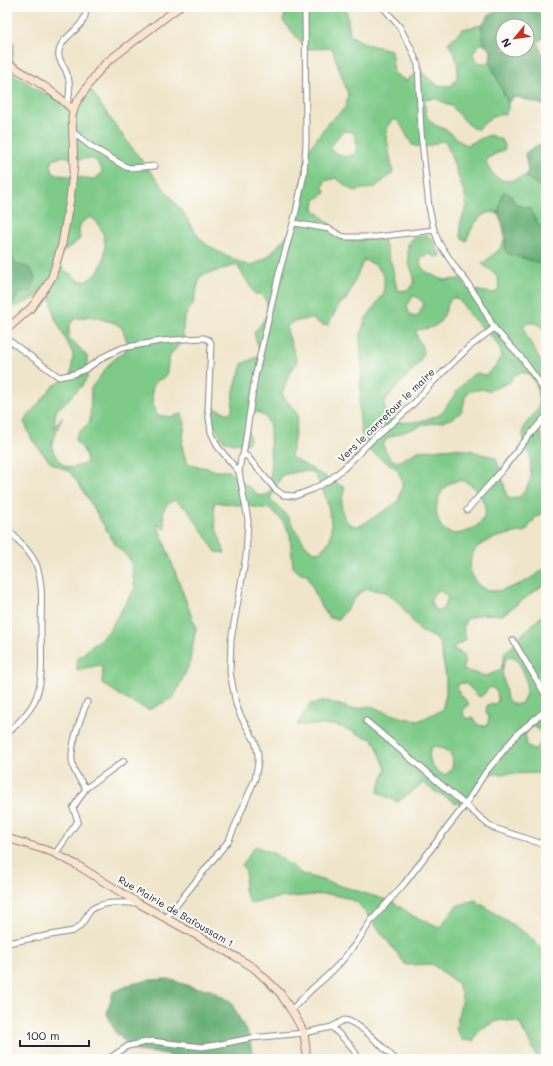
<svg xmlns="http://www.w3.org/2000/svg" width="553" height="1066" viewBox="0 0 553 1066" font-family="Mali,sans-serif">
	<rect width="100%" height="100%" fill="#fdfcf7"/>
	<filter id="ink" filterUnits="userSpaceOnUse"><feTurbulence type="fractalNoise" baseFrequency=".025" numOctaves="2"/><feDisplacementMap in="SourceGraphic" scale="8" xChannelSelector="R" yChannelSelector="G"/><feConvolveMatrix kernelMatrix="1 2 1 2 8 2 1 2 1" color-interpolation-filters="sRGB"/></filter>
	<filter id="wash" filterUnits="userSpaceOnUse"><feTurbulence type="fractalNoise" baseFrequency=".012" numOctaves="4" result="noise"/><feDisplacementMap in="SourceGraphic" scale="16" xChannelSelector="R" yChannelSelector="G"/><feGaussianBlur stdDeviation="0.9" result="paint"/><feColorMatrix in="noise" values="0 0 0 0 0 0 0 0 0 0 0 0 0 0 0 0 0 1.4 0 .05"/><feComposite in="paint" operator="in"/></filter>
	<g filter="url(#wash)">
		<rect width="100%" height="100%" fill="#efe5ca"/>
		<!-- green -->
		<g fill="#7eca89" stroke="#507662" fill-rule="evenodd">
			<path d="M289,7H346L350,35L366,44L391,50L394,73L406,81L419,70L437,85L450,86C465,76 456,55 448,43L463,29L481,25L484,44H479L473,53C476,65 480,63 490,63L508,103V109L505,114L493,116L478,129L472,128L451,106L435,98L424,100L427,117L435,125L447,130L461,142L467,145L489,135C498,138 505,139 505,149L488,158L486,163C488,168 490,170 493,174C504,185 512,180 525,176L546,191V196L542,202L543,207L546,211V228L539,226L529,208L515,204L510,194L498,214C482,206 471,229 466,241L461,237L460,224L466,208L465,195L446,142L440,141C431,146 423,149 412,145L400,123L395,119L390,122L386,134L393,173L374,188L362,189L356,191L350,189L336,178L325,181L323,187L326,193L315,200L314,209L337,231L344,240L350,241L368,239L384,241L392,266L397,290C405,292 415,289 414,278C413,273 410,268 409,263C408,257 408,250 408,244L415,236L428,235L432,239L441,256L435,257L430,254L424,256L420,260L421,266L425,271L443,280L461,279L468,289L492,293L498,291C500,273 495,274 482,264L500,249L505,238L506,243L505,249L543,264L546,263V331C538,324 534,320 523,325L526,335L546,371V417L540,422L539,429L546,451V510L535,518L526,531C511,534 492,536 479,546C464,558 469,585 488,590C503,595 535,578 546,567V583L502,615C490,614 477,613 466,620L463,628L466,640L452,648L465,655L463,670L486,676L501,670L505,652L517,642L520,636L546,612V773L491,774L473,795L466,808L436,792L423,783L398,802L377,792L386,769L374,740L336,725H297L310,704L327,701L352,709L370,706L403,718L420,720L442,710L446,694V677L440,644L435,638L420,631L399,603L385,592L368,589L360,592L339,619L330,618L320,605L307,574L299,573L293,567L290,534L282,520L270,509L214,502L215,525L225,553L216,552L188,510L175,500L167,504L163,511L165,530L157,523L196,628L189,665L174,697L149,710L127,700L102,683L103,669L99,665L77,670L76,660L108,632L135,588L131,561L115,544L82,489L70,472L51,463L32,440L24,421L53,386L71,376L73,354L55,318L49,291L7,311V41L14,43L11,72L41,92L77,106L91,90C118,132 150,171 181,210C189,221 195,235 206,244C219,253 235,261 250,266L261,261L271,254L295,226L307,152L328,123L346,107L348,94L332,48L307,49L283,21L286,10ZM344,131L353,132C358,140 357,146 355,154L345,157L332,151L330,147L337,138ZM64,156C68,157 72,159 76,159C91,159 96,155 102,171L99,176L94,179L59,175L53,173L51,165L52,160ZM91,217C109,229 109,261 95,275C91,278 86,282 81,281C76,280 73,275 69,273C60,268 56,258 65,250C70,246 75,244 80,239C78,226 79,222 91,217ZM364,260L376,265L384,276V293L365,320L360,337L362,370L359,407L361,432L367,449L397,469L402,481V487L399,499L395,504L360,526C346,528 340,513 342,501C342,497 344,492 345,488L291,457L298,415L282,394L288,377L297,361L287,331L288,325L293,322L311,318L322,325H328L340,303L346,300ZM237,265L255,294H260C276,308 263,321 254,333L261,355L242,364L233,394L232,411L229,414L212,407L209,409V418L222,439C229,445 239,442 247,444L250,440L247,424L249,415L257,412C265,416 267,418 270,427L271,491L268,494L260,496L228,471H216L208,468L195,466L187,462L184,454L182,445L185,423L182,414L170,417L157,415C153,410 152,397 152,390C153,386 156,382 159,379L162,380C169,374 167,364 170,356C173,350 182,344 183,339C184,335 183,331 183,327C183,320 188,309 193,304L200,276ZM413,296L417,297L424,304L418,316L414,317C409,314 408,311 407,306ZM452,298H456C464,304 466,312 473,319C483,329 500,340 501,355C501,362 490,371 486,375L476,373C465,379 457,392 449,402C447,405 445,410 443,412C434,420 406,425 395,421C388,418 384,411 384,404C392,388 419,369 423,354C425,347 415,339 416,330C433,328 439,328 446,310C447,305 449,302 452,298ZM90,316L115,323L122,328L128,344L125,351L111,362L91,388L90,422L77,434L75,441C83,447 86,453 87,463L71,468L63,465L53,451L52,442L62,417L54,428L56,411L82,386L87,378V356L69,337V326L74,319ZM521,372L529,374L536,384L539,401L538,409L524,426L523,430L524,442L530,455L531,477L528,485L521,496L512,499L507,497C504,485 501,468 495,457L481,454L473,451L455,448L418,451L398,462C389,460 387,453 383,445L387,438C399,434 411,429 423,425C435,422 452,422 461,412C465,406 463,398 468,392L481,389L489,391L510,382L513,376ZM302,471L313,472C324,486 335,521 330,539C329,542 326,546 323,548C321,551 319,552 315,552C305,550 293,524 287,516C282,510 276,504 270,499L282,475ZM455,481C458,481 462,480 464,481C474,485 490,506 484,516C482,519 481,522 479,524C473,530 458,536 450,533C435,527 434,507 440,495C445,487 446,485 455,481ZM437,590L441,591L448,598L442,610C435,612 432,607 431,600ZM512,657C516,658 518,661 520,665C523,671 526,676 526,683C528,695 521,714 507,699L502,671L506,659ZM462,683H465L479,697L483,695L490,687L495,689L497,692L498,702L494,704H489L487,706L486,712L489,717L488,724L483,726L478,725L473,717L468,719L463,715L464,708L469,704C465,697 456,694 458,684ZM534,726L540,731L541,740L539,746L533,750L527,745L525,735L529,729ZM435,746C438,747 444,749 447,751C456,758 454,770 445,775C434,773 426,758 431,748Z"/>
			<polygon points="255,846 275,854 302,874 393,902 413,916 440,927 456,906 475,900 525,933 546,952 546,1059 538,1059 519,1022 500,1020 480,1029 473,1041 462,1040 456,1029 462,996 457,983 432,964 406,965 358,903 347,898 329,894 277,898 250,903 244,890 246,872 242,865"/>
		</g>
		<!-- forest -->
		<g fill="#66ae75" stroke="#446858" fill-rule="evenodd">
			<path d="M507,7C519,7 537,9 546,17V36L538,42L540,49L546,60V106L517,97L512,98L508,103L490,63L491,51L484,44L481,25L490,14ZM503,26H527V50H503Z"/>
			<polygon points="546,142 546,191 525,176 528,171 525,154 529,150"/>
			<polygon points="503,192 510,194 515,204 529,208 539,226 546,228 546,263 543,264 508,254 505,249 506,243 503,226 498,214"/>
			<polygon points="7,248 16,264 30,268 35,278 31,292 19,293 10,308 7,309 8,307 7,304"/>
			<polygon points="169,979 195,988 209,989 230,1001 248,1034 254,1059 173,1059 167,1054 135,1051 115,1032 107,1013 113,992 132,984 149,980"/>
		</g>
	</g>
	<g filter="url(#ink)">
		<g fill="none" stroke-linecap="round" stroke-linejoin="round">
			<!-- street casing -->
			<g stroke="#888482" stroke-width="7">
				<g id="street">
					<polyline points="383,7 399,26 411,48 418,65 421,132 429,207 434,230 439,243 455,267 466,281 480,302 494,328 521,357 539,382 546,395"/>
					<path d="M67,104C71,92 71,82 66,71C63,64 57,59 59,51C62,36 81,30 85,16C86,14 85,10 85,7"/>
					<polyline points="73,132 89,145 126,167 131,168 155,166"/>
					<polyline points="294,223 329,229 341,236 346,237 376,237 434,230"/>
					<polyline points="7,339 59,377 74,374 86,369 105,356 122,348 161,341 186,339 204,338 209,340 211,343 208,410 211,432 218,447 239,472 248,520 246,556 231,640 230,672 236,704 240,715 255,741 258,754 258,763 255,779 229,840 166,918"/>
					<polyline points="539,382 546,378"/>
					<polyline points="243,456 255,377 279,273 295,216 304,174 306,143 305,7"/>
					<polyline points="239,472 241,458 244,455 247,456 275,489 283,495 295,496 311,490 328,481 344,468 373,439 405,412 416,401 428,387 468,348 494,328"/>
					<polyline points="467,510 503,469 527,438 546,416"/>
					<path d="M7,529C17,539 30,551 36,564C44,584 41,608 41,628C41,653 45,682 33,704C27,715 16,725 7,734"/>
					<polyline points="513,640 546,696"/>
					<polyline points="366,721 489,825 494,828 546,845"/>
					<path d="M86,788C81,781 75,775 73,766C68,749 81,717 87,702"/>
					<polyline points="55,854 78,821 73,808 86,788 124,761"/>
					<path d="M7,943L73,931C86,924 84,916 92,909C104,901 123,903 137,903"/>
					<polyline points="291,1010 313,988 326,977 340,963 357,942 371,921 404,884 454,819 465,805 485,773 518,733 546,710"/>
					<path d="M332,1027L344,1020C359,1021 384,1049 395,1059"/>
					<polyline points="108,1059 128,1046 151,1041 202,1047 216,1045 251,1038 304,1033 332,1027 351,1046 359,1059"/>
				</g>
			</g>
			<!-- secondary casing -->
			<g stroke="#888482" stroke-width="9">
				<g id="secondary">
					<path d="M7,63C30,77 54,91 73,110"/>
					<polyline points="7,329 31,308 46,287 52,277 62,244 70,199 74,165 72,116 76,103 97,73 107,62 179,7"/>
					<polyline points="7,838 52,852 77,865 138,903 238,958 254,968 271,984 280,993 295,1016 304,1033 306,1049 306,1059"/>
				</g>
			</g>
			<!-- street -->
			<use href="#street" stroke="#fff" stroke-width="5"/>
			<!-- secondary -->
			<use href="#secondary" stroke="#fbe5cf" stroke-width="7"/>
		</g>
	</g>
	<g text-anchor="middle" stroke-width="4" stroke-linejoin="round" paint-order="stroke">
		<!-- street labels -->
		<g font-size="10" fill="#22223b" stroke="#fdfcf7">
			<text transform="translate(386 415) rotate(-44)" y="4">Vers le carrefour le maire</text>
			<text transform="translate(176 911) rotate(30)" y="4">Rue Mairie de Bafoussam 1</text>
		</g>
	</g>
	<!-- margin -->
	<rect width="553" height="1066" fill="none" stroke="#fdfcf7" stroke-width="24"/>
	<!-- north arrow -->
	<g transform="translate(515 38) rotate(241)"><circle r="19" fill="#fdfcf7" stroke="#a5a5ac"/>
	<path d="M0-3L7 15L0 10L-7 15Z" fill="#c8321e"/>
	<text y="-6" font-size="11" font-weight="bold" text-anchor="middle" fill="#22223b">N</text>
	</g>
	<!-- scale -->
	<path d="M20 1040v6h69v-6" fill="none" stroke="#22223b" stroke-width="2"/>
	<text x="26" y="1040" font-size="12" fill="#22223b" stroke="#fdfcf7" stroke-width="3" paint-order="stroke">100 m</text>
</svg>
